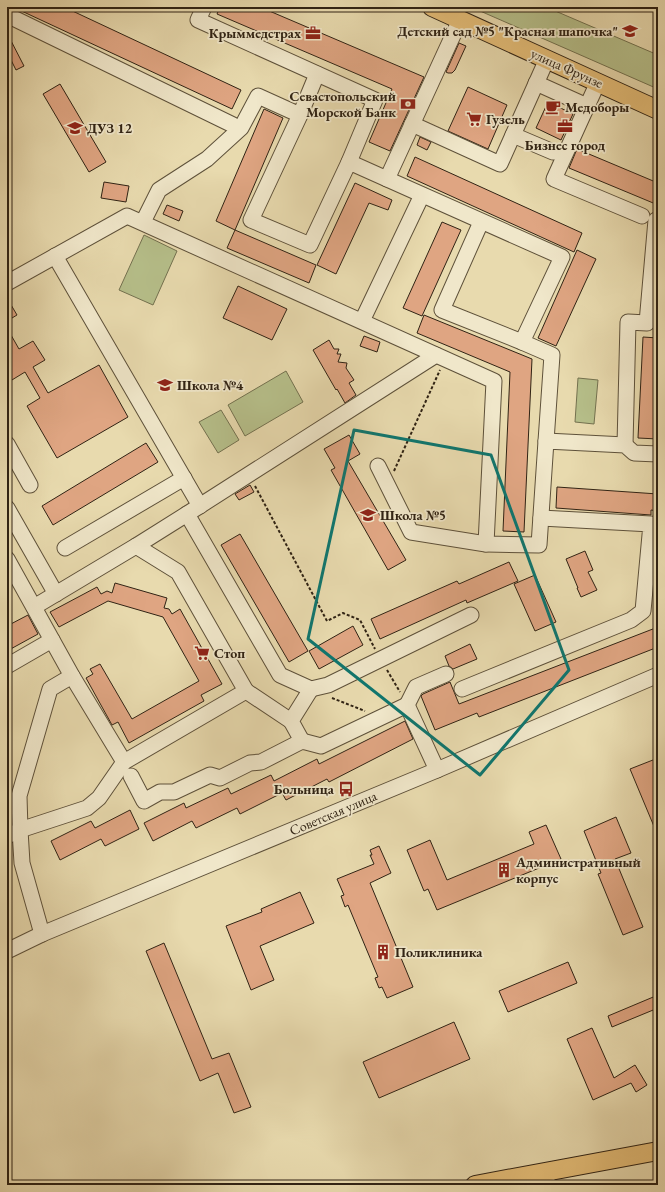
<svg xmlns="http://www.w3.org/2000/svg" width="665" height="1192" viewBox="0 0 665 1192" font-family="'EB Garamond',serif">
	<rect width="100%" height="100%" fill="#e8daae"/>
	<filter id="stains"><feTurbulence type="fractalNoise" baseFrequency=".005" numOctaves="4"/><feColorMatrix values="0 0 0 0 .2 0 0 0 0 .09 0 0 0 0 .02 0 0 0 .5 -.17"/></filter>
	<radialGradient id="worn" r=".72"><stop offset=".6" stop-color="#630" stop-opacity="0"/><stop offset="1" stop-color="#630" stop-opacity=".3"/></radialGradient>
	<!-- green -->
	<g fill="#b6bf8a" stroke="#73714f">
		<polygon points="471,7 546,7 658,55 658,89"/>
		<polygon points="144,235 177,251 153,305 119,290"/>
		<polygon points="286,371 303,402 245,436 228,405"/>
		<polygon points="578,378 598,380 594,424 575,422"/>
		<polygon points="221,410 239,440 218,453 199,422"/>
	</g>
	<!-- building -->
	<g fill="#dfa582" stroke="#302314">
		<polygon points="13,7 64,7 241,90 232,109"/>
		<polygon points="220,7 260,7 424,77 390,151 369,142 392,89 217,14"/>
		<polygon points="7,33 24,66 16,70 7,52"/>
		<polygon points="459,43 466,46 455,70 452,73 448,73 446,72"/>
		<polygon points="60,84 106,162 89,172 43,94"/>
		<polygon points="468,87 507,105 488,149 448,131"/>
		<polygon points="548,102 573,114 561,140 536,128"/>
		<polygon points="264,109 283,118 235,230 216,221"/>
		<polygon points="420,137 431,142 427,150 417,145"/>
		<polygon points="577,149 658,183 658,205 569,168"/>
		<polygon points="415,157 582,233 574,252 407,176"/>
		<polygon points="104,182 129,186 126,202 101,198"/>
		<polygon points="355,183 392,200 388,210 369,203 336,274 317,265"/>
		<polygon points="167,205 183,211 179,221 163,214"/>
		<polygon points="442,222 461,230 422,316 403,308"/>
		<polygon points="235,230 316,265 309,283 227,248"/>
		<polygon points="577,250 596,259 556,346 538,338"/>
		<polygon points="238,286 287,309 272,340 223,318"/>
		<polygon points="7,298 17,315 7,321"/>
		<polygon points="424,315 532,359 524,532 503,531 510,372 417,333"/>
		<polygon points="7,328 19,349 33,341 45,360 33,367 48,393 99,365 128,417 57,458 27,406 40,398 25,372 7,383"/>
		<polygon points="364,336 380,342 377,352 360,346"/>
		<polygon points="643,337 658,338 658,439 638,438"/>
		<polygon points="329,340 334,349 339,349 337,354 341,354 338,362 347,363 346,368 354,380 349,383 356,395 345,403 337,389 336,390 313,350"/>
		<polygon points="349,435 360,454 348,461 406,560 388,570 331,470 335,468 324,449"/>
		<polygon points="146,443 158,462 53,525 42,506"/>
		<polygon points="250,485 254,492 239,500 235,494"/>
		<polygon points="557,487 658,494 658,511 651,510 651,515 556,508"/>
		<polygon points="240,534 308,651 289,662 221,545"/>
		<polygon points="585,551 593,570 588,572 597,590 581,597 577,588 578,588 566,559"/>
		<polygon points="509,562 518,581 467,603 466,600 380,639 371,619 457,581 459,584"/>
		<polygon points="535,575 556,622 535,631 514,584"/>
		<polygon points="115,583 167,598 164,608 169,609 172,614 180,609 222,684 201,695 204,701 129,743 118,722 112,725 86,678 93,674 90,669 100,664 132,719 199,681 163,617 108,601 59,627 50,612 97,587 101,594 107,591 112,593"/>
		<polygon points="28,615 38,634 7,651 7,626"/>
		<polygon points="353,626 363,645 319,669 309,651"/>
		<polygon points="658,627 658,647 479,717 477,713 435,730 421,696 423,694 450,682 459,704"/>
		<polygon points="470,644 477,659 453,669 449,666 445,656"/>
		<polygon points="405,721 413,739 329,782 327,779 286,800 282,793 240,814 237,808 196,828 192,821 153,841 144,823 184,803 186,808 228,788 231,794 271,775 274,781 317,759 319,764"/>
		<polygon points="658,758 658,836 630,769"/>
		<polygon points="130,810 139,829 105,846 101,839 60,860 51,841 91,821 95,828"/>
		<polygon points="616,817 631,853 615,859 643,927 623,935 598,874 601,873 584,831"/>
		<polygon points="546,825 561,859 437,910 428,889 424,891 407,850 430,840 447,880 534,844 529,832"/>
		<polygon points="379,846 391,873 370,883 413,987 387,998 382,987 379,988 375,978 378,977 348,905 345,907 341,896 344,895 337,879 374,864 370,855 372,855 370,850"/>
		<polygon points="300,892 314,923 260,946 274,980 251,990 226,926 262,912 261,909"/>
		<polygon points="164,943 212,1059 229,1053 251,1107 234,1113 218,1073 200,1081 146,951"/>
		<polygon points="568,962 577,983 508,1012 499,991"/>
		<polygon points="658,995 658,1008 612,1027 608,1016"/>
		<polygon points="454,1022 470,1059 379,1098 363,1062"/>
		<polygon points="592,1028 614,1078 635,1065 647,1085 636,1092 631,1083 593,1100 567,1039"/>
	</g>
	<g fill="none" stroke-linecap="round" stroke-linejoin="round">
		<!-- minor casing -->
		<g stroke="#5e513a" stroke-width="17">
			<g id="minor">
				<polyline points="204,7 198,20 375,100 349,162"/>
				<polyline points="7,15 233,125"/>
				<polyline points="547,59 513,135 553,152"/>
				<polyline points="317,74 300,115 251,220 310,245 349,162 387,179 460,20"/>
				<polyline points="598,82 554,179 642,216"/>
				<polyline points="536,83 587,106"/>
				<polyline points="412,124 500,164 513,135"/>
				<polyline points="387,179 562,257 522,342 552,355 546,441"/>
				<polyline points="143,222 159,190 207,159 241,128 258,96 300,115"/>
				<polyline points="481,222 442,310 522,342"/>
				<polyline points="55,256 200,506"/>
				<polyline points="7,283 127,216 494,381 486,544"/>
				<polyline points="362,321 422,195"/>
				<polyline points="7,444 30,485"/>
				<polyline points="625,445 628,322 647,323 656,220"/>
				<polyline points="378,466 411,532 486,544 539,545 546,441 625,445 634,453 658,454"/>
				<polyline points="7,508 56,594"/>
				<polyline points="187,514 436,355"/>
				<polyline points="136,546 187,514 280,675 311,689 328,685 471,615"/>
				<polyline points="65,548 184,478"/>
				<polyline points="7,559 72,676 124,762"/>
				<polyline points="34,607 136,546 178,572 246,691 124,762 99,798 87,808 20,830 22,863 42,934"/>
				<polyline points="7,666 52,640"/>
				<polyline points="462,689 631,620 643,611 651,524 541,518"/>
				<polyline points="246,691 291,721"/>
				<polyline points="407,705 416,687 446,674"/>
				<polyline points="302,741 291,721 311,689"/>
				<polyline points="131,776 144,801 160,792 174,792 210,775 220,778 250,763 261,762 302,741 321,746 407,705 437,770"/>
				<polyline points="7,836 20,830 19,796 50,689 72,676"/>
				<polyline points="7,951 42,934 437,770 658,675"/>
				<polyline points="545,1172 548,1185"/>
			</g>
		</g>
		<!-- major casing -->
		<g stroke="#302314" stroke-width="20">
			<g id="major">
				<polyline points="432,7 658,110"/>
				<polyline points="475,1185 658,1151"/>
			</g>
		</g>
		<!-- path -->
		<g stroke="#302314" stroke-width="2" stroke-dasharray="3 2" stroke-linecap="butt">
			<polyline points="394,471 440,370"/>
			<polyline points="255,486 327,621 343,613 360,620 375,649"/>
			<polyline points="387,670 400,692"/>
			<polyline points="332,698 365,711"/>
		</g>
		<!-- minor -->
		<use href="#minor" stroke="#f0e7ca" stroke-width="15"/>
		<!-- major -->
		<use href="#major" stroke="#e4bd77" stroke-width="18"/>
	</g>
	<!-- marked area -->
	<path fill="none" stroke="#0f766e" stroke-width="3" stroke-linejoin="round" d="M354,430L491,455L569,670L480,775L308,639Z"/>
	<!-- icons -->
	<defs>
		<g id="school-bare" transform="scale(1.2)"><path d="M0-5L7-2L0 1L-7-2ZM-4 1L0 2.5L4 1V4Q0 6-4 4Z" fill="#8f2418" stroke="#f0e7ca" stroke-width="2.5" paint-order="stroke"/></g>
		<g id="office-bare" transform="scale(1.2)"><path d="M-6-3h4V-5.5h4V-3h4V5H-6ZM-1-4.5V-3h2v-1.5ZM-6 0V1H6V0Z" fill="#8f2418" stroke="#f0e7ca" stroke-width="2.5" paint-order="stroke"/></g>
		<g id="bank-bare" transform="scale(1.2)"><path d="M-6-4H6V4H-6ZM0-2.3a2.3 2.3 0 1 0 0 4.6a2.3 2.3 0 1 0 0-4.6Z" fill="#8f2418" stroke="#f0e7ca" stroke-width="2.5" paint-order="stroke"/></g>
		<g id="cafe-bare" transform="scale(1.2)"><path d="M-5.5-4.5H6V0H3Q3 3.5 0 3.5H-2.5Q-5.5 3.5-5.5 0ZM3-3.2v2h1.7v-2ZM-6 4.5H4V6H-6Z" fill="#8f2418" stroke="#f0e7ca" stroke-width="2.5" paint-order="stroke"/></g>
		<g id="supermarket-bare" transform="scale(1.2)"><path d="M-6-5.5h2.5l.6 2H6L4.5 2H-2.5L-4.4-4H-6ZM-1.5 3.2a1.3 1.3 0 1 0 .1 0ZM3 3.2a1.3 1.3 0 1 0 .1 0Z" fill="#8f2418" stroke="#f0e7ca" stroke-width="2.5" paint-order="stroke"/></g>
		<g id="bus-bare" transform="scale(1.2)"><path d="M-5-6H5V4H4V6H2V4H-2V6H-4V4H-5ZM-3.5-4V0h7V-4ZM-3.5 1.2v1.5H-2V1.2ZM2 1.2v1.5H3.5V1.2Z" fill="#8f2418" stroke="#f0e7ca" stroke-width="2.5" paint-order="stroke"/></g>
		<g id="building-bare" transform="scale(1.2)"><path d="M-4-6H4V6H1V3H-1V6H-4ZM-2.5-4.3h1.7v1.8h-1.7ZM.8-4.3h1.7v1.8H.8ZM-2.5-1h1.7V.8h-1.7ZM.8-1h1.7V.8H.8Z" fill="#8f2418" stroke="#f0e7ca" stroke-width="2.5" paint-order="stroke"/></g>
	</defs>
	<g fill-rule="evenodd">
		<use href="#school-bare" x="630" y="31"/>
		<use href="#office-bare" x="313" y="33"/>
		<use href="#bank-bare" x="408" y="104"/>
		<use href="#cafe-bare" x="553" y="107"/>
		<use href="#supermarket-bare" x="474" y="119"/>
		<use href="#office-bare" x="565" y="126"/>
		<use href="#school-bare" x="75" y="128"/>
		<use href="#school-bare" x="165" y="385"/>
		<use href="#school-bare" x="368" y="515"/>
		<use href="#supermarket-bare" x="202" y="653"/>
		<use href="#bus-bare" x="346" y="789"/>
		<use href="#building-bare" x="504" y="870"/>
		<use href="#building-bare" x="383" y="952"/>
	</g>
	<g text-anchor="middle" stroke-width="3.5" stroke-linejoin="round" paint-order="stroke">
		<!-- poi labels -->
		<g font-size="14" font-weight="bold" fill="#302314" stroke="#f0e7ca" text-anchor="start">
			<text x="618" y="36" text-anchor="end">Детский сад №5 "Красная шапочка"</text>
			<text x="301" y="38" text-anchor="end">Крыммедстрах</text>
			<text x="396" y="101" text-anchor="end">Севастопольский<tspan x="396" dy="16">Морской Банк</tspan></text>
			<text x="565" y="112">Медоборы</text>
			<text x="486" y="124">Гузель</text>
			<text x="87" y="133">ДУЗ 12</text>
			<text x="565" y="150" text-anchor="middle">Бизнес город</text>
			<text x="177" y="390">Школа №4</text>
			<text x="380" y="520">Школа №5</text>
			<text x="214" y="658">Стоп</text>
			<text x="334" y="794" text-anchor="end">Больница</text>
			<text x="516" y="867">Административный<tspan x="516" dy="16">корпус</tspan></text>
			<text x="395" y="957">Поликлиника</text>
		</g>
		<!-- street labels -->
		<g font-size="14" fill="#302314" stroke="#f0e7ca">
			<text transform="translate(567 68) rotate(24)" y="5">улица Фрунзе</text>
			<text transform="translate(333 813) rotate(-23)" y="5">Советская улица</text>
		</g>
	</g>
	<!-- margin -->
	<rect width="665" height="1192" fill="none" stroke="#e8daae" stroke-width="24"/>
	<rect x="8" y="8" width="649" height="1176" fill="none" stroke="#302314" stroke-width="2"/>
	<rect x="12" y="12" width="641" height="1168" fill="none" stroke="#302314"/>
	<rect width="100%" height="100%" filter="url(#stains)"/>
	<rect width="100%" height="100%" fill="url(#worn)"/>
</svg>
